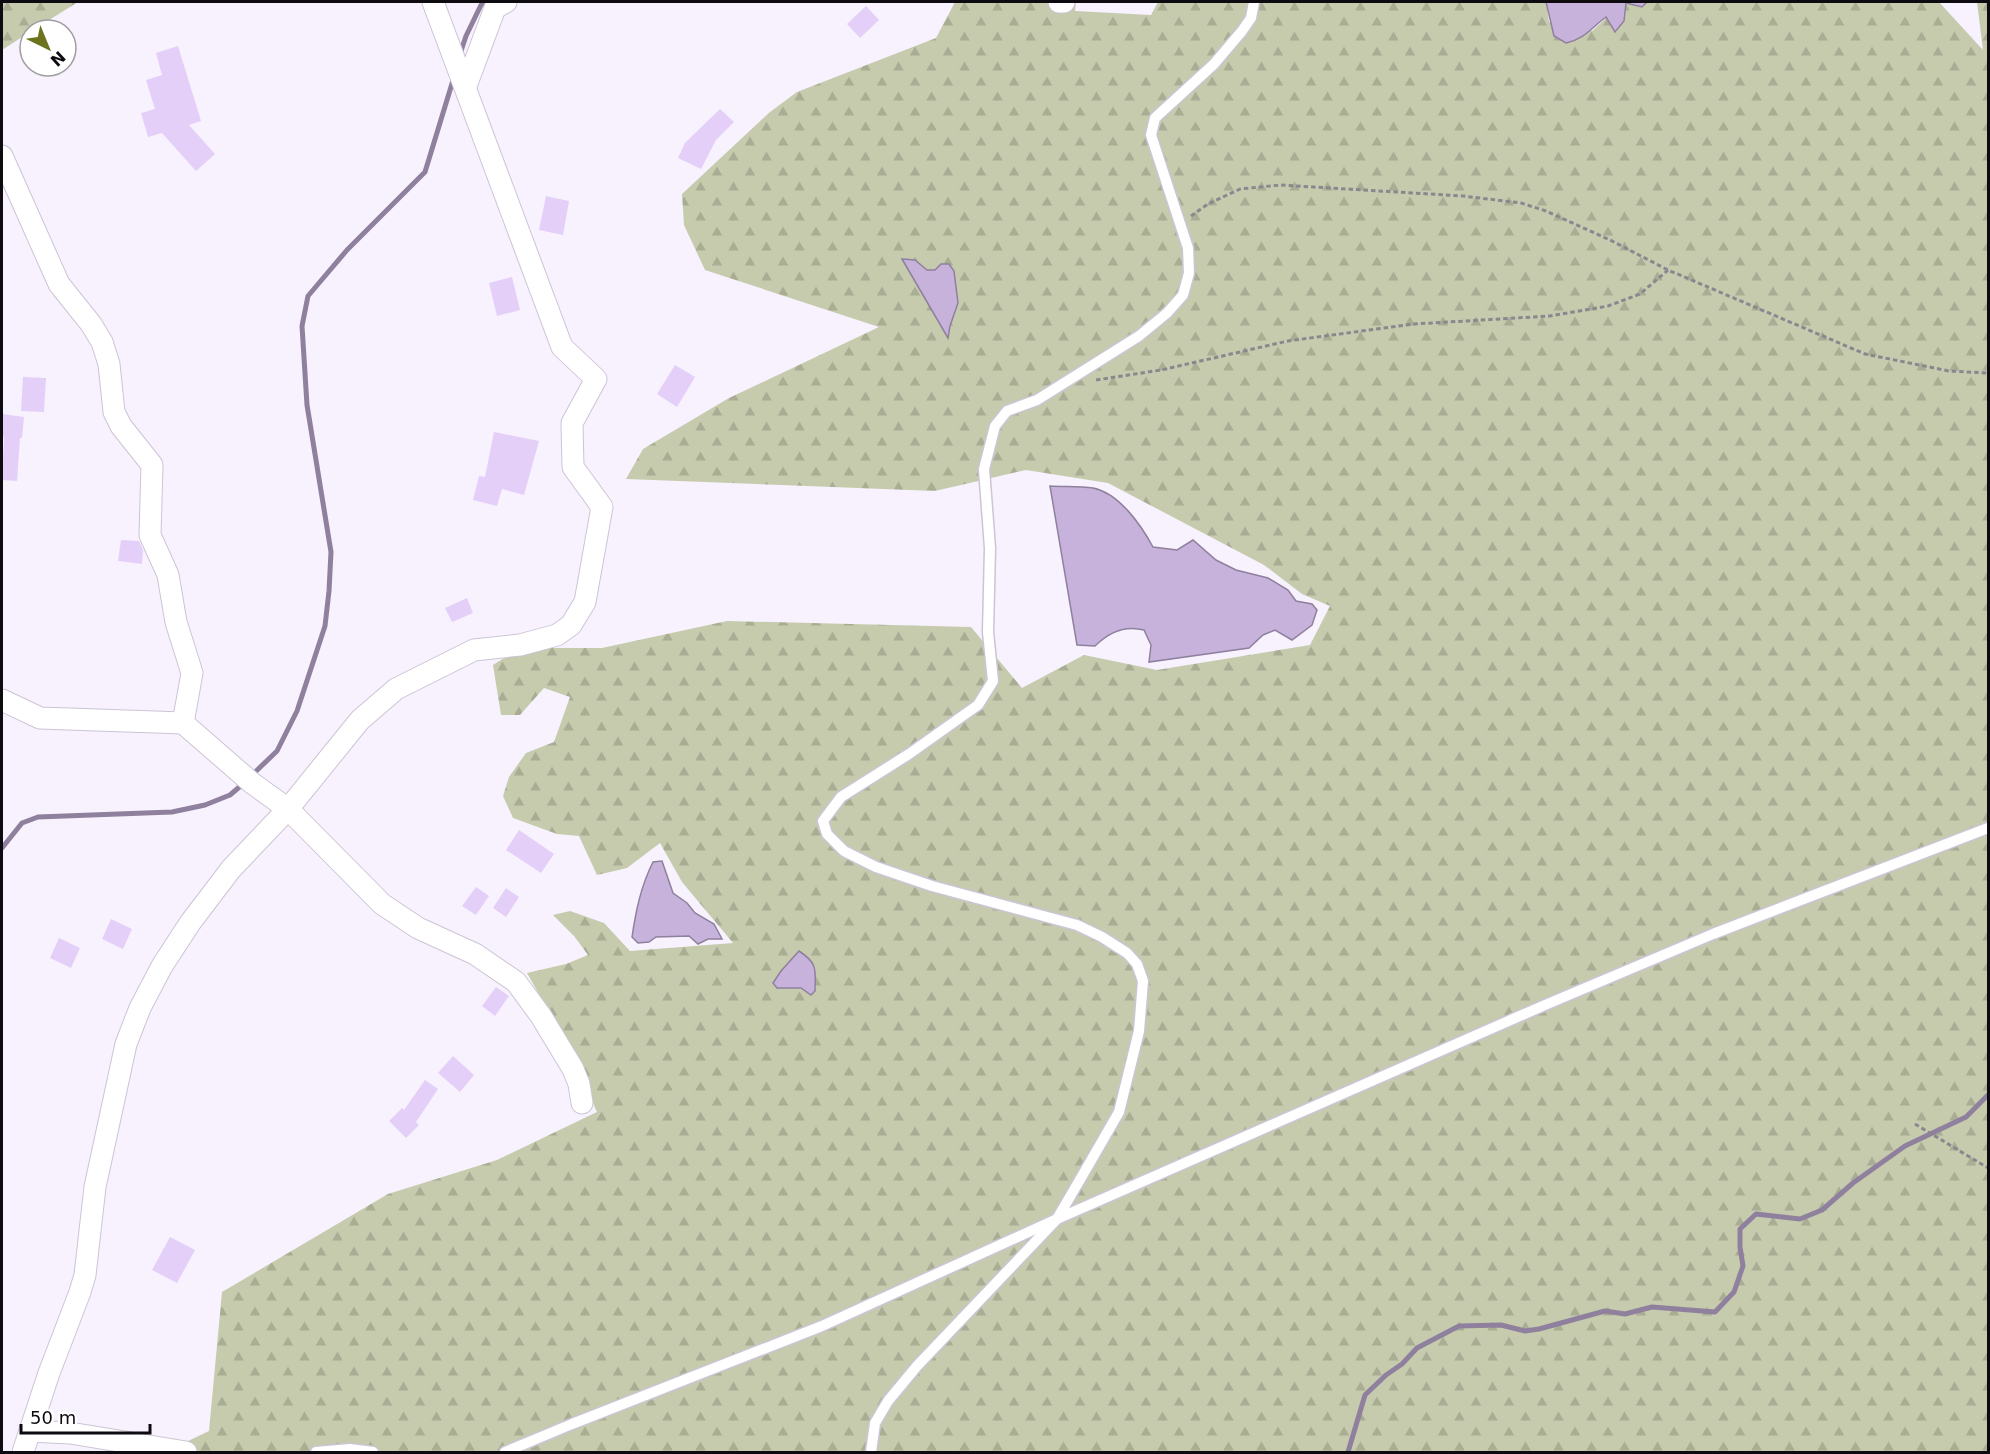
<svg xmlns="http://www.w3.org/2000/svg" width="1990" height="1454" viewBox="0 0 1990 1454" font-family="'DejaVu Sans',sans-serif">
	<defs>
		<pattern id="forest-firs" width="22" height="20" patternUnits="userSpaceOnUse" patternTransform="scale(1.5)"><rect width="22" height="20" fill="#c6cbad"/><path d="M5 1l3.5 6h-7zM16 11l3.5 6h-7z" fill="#a9ad94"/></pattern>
	</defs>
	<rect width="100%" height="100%" fill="#f7f2fd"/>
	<!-- forest -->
	<g fill="url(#forest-firs)">
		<polygon points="2,2 78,2 33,30 30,30 30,32 2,50"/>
		<polygon points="955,2 1076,2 1075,11 1151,15 1158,2 1366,2 1376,3 1388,2 1546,2 1549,22 1592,31 1607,17 1616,32 1624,21 1626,3 1642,7 1647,2 1939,2 1983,50 1977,2 1988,2 1988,1452 165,1452 209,1431 222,1292 388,1194 497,1160 597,1112 563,1037 527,973 566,964 588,955 574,936 553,915 570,911 604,923 630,951 733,943 682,882 660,843 627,868 597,875 579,836 557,834 513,818 503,796 509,777 526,753 554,742 570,697 544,688 520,715 501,715 493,665 520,648 602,648 727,621 971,627 1022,688 1084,655 1157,670 1310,645 1330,606 1302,594 1264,565 1108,483 1026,470 935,491 626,479 643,449 729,398 879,327 705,270 684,225 682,194 770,112 797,92 936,38"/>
	</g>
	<!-- water -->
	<g fill="#c6b2db" stroke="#8f809e" stroke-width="1.5">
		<path d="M1546,2H1647L1642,7L1626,3L1624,21L1615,32L1606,17C1592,27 1585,39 1566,43L1554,36Z"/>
		<polygon points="902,259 915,260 927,270 935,270 941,264 949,264 954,271 958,303 950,326 948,338"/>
		<path d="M1050,486C1064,487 1079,486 1093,488C1119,493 1141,525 1153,547L1177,550L1193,540L1216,560L1236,570L1268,578L1288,590L1296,601L1312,604L1317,610L1312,625L1292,640L1275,630L1263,635L1249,648L1149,662L1151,645L1144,630C1125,625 1108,633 1095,646L1077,645Z"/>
		<path d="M662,861L673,893L687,903L695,913L714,924L722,939H708L698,944L689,936L656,937L649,942L638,943L632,937C636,910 641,886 653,862Z"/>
		<path d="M799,951C819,964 815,971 815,991L811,995L801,988H777L773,983L781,971Z"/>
	</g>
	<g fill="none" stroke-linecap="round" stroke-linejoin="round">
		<!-- stream -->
		<g stroke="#8f809e" stroke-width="5">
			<polyline points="460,54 466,36 481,5 485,2"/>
			<polyline points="251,776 277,751 297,711 325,626 329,591 331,552 307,405 302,326 308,296 347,250 425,172 454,77"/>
			<polyline points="2,848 22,823 38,817 172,812 205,805 230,795 244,783"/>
			<polyline points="1348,1452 1365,1395 1386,1375 1402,1364 1417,1348 1459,1326 1501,1325 1525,1331 1539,1329 1605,1311 1625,1314 1652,1307 1715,1312 1734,1292 1743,1266 1740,1247 1740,1229 1756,1214 1800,1219 1822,1210 1853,1183 1905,1146 1966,1117 1988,1095"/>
		</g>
	</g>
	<!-- building -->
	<g fill="#e4cff9">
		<polygon points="866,6 879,20 860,38 847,24"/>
		<polygon points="178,46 201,121 189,125 215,154 196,171 162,133 148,137 141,113 155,109 146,80 162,75 156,53"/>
		<polygon points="720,109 734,122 716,140 701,169 678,158 685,143"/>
		<polygon points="546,196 569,201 563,235 539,230"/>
		<polygon points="512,277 520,310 497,316 489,283"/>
		<polygon points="675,365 695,377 677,407 657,394"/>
		<polygon points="23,377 46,378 44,412 21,411"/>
		<polygon points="2,414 24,417 22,438 20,438 17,481 2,480 4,437 2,436"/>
		<polygon points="494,432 539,441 524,495 502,489 497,506 473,500 479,476 485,477"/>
		<polygon points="121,540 139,541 143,550 142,564 118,561"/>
		<polygon points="467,598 473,613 452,622 445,608"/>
		<polygon points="519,830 554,854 541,873 506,850"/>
		<polygon points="476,887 489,896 476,915 462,906"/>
		<polygon points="506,888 519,897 506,917 493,908"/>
		<polygon points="111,919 132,929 123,949 102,939"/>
		<polygon points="59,938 80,948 71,968 50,958"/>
		<polygon points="496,987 509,996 495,1016 482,1006"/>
		<polygon points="453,1056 474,1075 460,1092 438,1073"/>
		<polygon points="425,1080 438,1089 416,1122 419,1125 406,1138 389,1121 402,1108 404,1110"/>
		<polygon points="170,1237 195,1250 177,1283 152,1270"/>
	</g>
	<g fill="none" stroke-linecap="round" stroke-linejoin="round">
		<!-- lane casing -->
		<g stroke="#cdc4d5" stroke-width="13">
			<g id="lane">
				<polyline points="316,1452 350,1449 373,1452"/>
				<polyline points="505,1452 572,1424 822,1326 1057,1219 1545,1005 1713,934 1988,828"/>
				<polyline points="871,1452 875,1423 888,1401 917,1366 1057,1219 1085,1171 1119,1112 1139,1031 1143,981 1137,964 1127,953 1102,937 1077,925 932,886 876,867 844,851 827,834 823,821 841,797 909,754 978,705 993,681 988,632 990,548 984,469 995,426 1007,411 1037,400 1139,336 1167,313 1183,295 1189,273 1188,248 1151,135 1155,118 1214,64 1242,31 1251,18 1254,2"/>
			</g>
		</g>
		<!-- street casing -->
		<g stroke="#cdc4d5" stroke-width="23">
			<g id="street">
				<polyline points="1059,2 1064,2"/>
				<polyline points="466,86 495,8 506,2"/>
				<polyline points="2,156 59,284 91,324 102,342 109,364 114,412 121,426 152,465 150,535 168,575 176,622 192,673 183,723"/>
				<polyline points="2,700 40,718 183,723 252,783 288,809 382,904 418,928 475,954 516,982 541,1016 573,1069 579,1084 582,1103"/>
				<polyline points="30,1431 70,1433 186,1452"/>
				<polyline points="23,1452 49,1373 80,1292 85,1275 95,1187 126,1044 140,1008 162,966 190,923 231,869 288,809 360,720 396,689 474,650 520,645 557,635 571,625 585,602 602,507 573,467 572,423 596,379 562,347 433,2"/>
			</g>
		</g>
		<!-- path -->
		<g stroke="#8b878f" stroke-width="3" stroke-dasharray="4.5 3" stroke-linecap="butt">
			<polyline points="1191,216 1208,204 1240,189 1280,185 1463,196 1521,203 1546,211 1610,240 1668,270 1865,354 1949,371 1988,373"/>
			<polyline points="1096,380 1161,370 1288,341 1414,324 1550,316 1608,306 1640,294 1668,270"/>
			<polyline points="1915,1124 1988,1168"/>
		</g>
		<!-- lane -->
		<use href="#lane" stroke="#fff" stroke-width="10"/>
		<!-- street -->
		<use href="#street" stroke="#fff" stroke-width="21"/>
	</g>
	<!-- border -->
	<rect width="1990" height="1454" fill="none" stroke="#0e0b10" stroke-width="6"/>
	<!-- north arrow -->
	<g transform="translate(48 48) rotate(137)"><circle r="28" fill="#ffffff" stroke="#9f9d9f" stroke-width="1.5"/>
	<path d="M0-4.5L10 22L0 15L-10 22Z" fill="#6b741d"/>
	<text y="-9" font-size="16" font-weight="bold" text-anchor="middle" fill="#0e0b10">N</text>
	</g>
	<!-- scale -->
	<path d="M21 1424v9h129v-9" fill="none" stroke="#0e0b10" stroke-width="3"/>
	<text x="30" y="1424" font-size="18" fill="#0e0b10" stroke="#ffffff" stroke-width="4.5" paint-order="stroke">50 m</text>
</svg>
